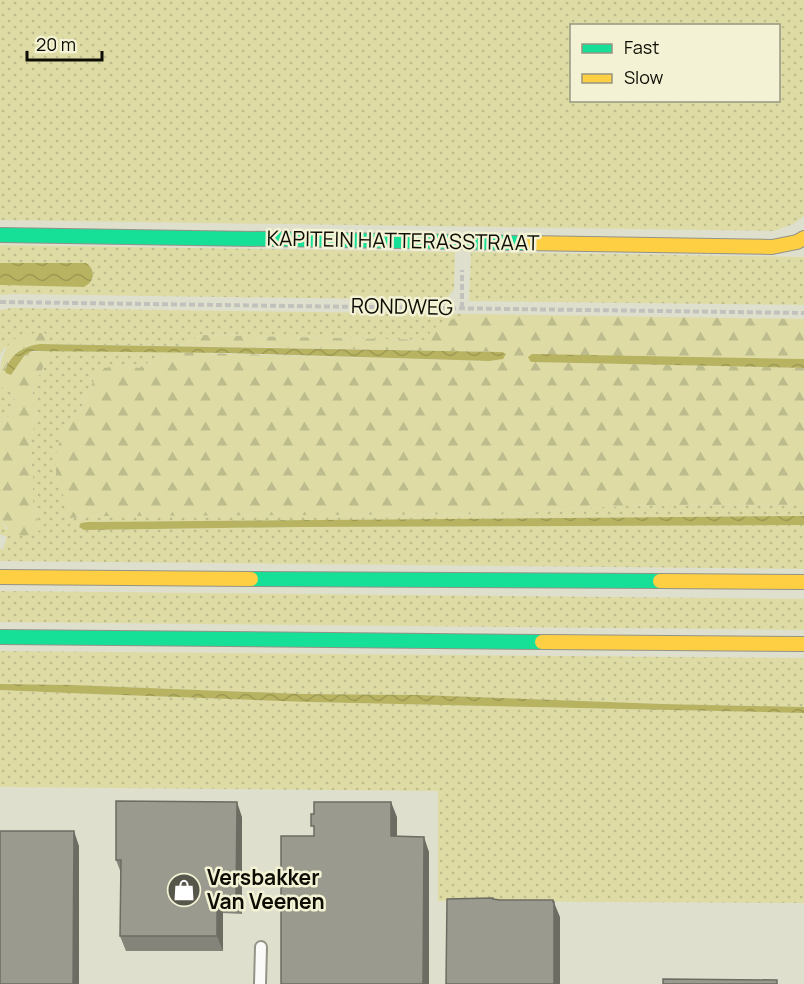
<svg xmlns="http://www.w3.org/2000/svg" width="804" height="984" viewBox="0 0 804 984" font-family="Manrope,sans-serif">
	<defs>
		<pattern id="green-dots" width="8" height="8" patternUnits="userSpaceOnUse" patternTransform="scale(1.5)"><rect width="8" height="8" fill="#dedca4"/><path d="M2 2h.1M6 6h.1" fill="none" stroke="#bdbc8c" stroke-width="1.8" stroke-linecap="round"/></pattern>
		<pattern id="forest-firs" width="22" height="20" patternUnits="userSpaceOnUse" patternTransform="scale(1.5)"><rect width="22" height="20" fill="#dedca4"/><path d="M5 1l3.5 6h-7zM16 11l3.5 6h-7z" fill="#bdbc8c"/></pattern>
		<pattern id="water-waves" width="16" height="10" patternUnits="userSpaceOnUse" patternTransform="scale(1.5)"><rect width="16" height="10" fill="#b8b360"/><path d="M0 5q4-4 8 0t8 0" fill="none" stroke="#9d9952"/></pattern>
	</defs>
	<rect width="100%" height="100%" fill="#dfdfce"/>
	<!-- green -->
	<g fill="url(#green-dots)" fill-rule="evenodd">
		<path d="M0,0H804V216L793,224L774,231L0,220ZM572,26H778V100H572Z"/>
		<path d="M0,245L455,252L454,290L445,300L13,294L0,295V285L84,287C96,280 96,271 86,263H0Z"/>
		<polygon points="471,252 804,257 804,305 469,301"/>
		<polygon points="12,308 469,314 441,324 426,340 202,335 180,346 48,344 45,333 3,349 0,356 0,310"/>
		<path d="M49,351L167,352L139,368L122,365L95,377L85,401L75,417L64,427L56,480L67,501L69,518L106,516L522,514C615,502 710,505 804,505V516L88,522L83,523L79,527L83,530L300,527L804,525V569L0,561V549H3L7,537L0,534V516L6,529L40,530L33,504V473L29,447L36,418L32,387L42,370Z"/>
		<path d="M0,386L10,391L15,400C12,410 10,419 0,424Z"/>
		<polygon points="0,591 804,599 804,630 0,622"/>
		<polygon points="0,651 804,658 804,707 663,704 419,695 303,694 72,685 0,684"/>
		<polygon points="0,690 68,693 308,702 804,713 804,903 438,901 438,791 0,787"/>
	</g>
	<!-- forest -->
	<g fill="url(#forest-firs)">
		<path d="M469,314L804,319V359L530,355L532,362L804,368V505C710,505 615,502 522,514L106,516L69,518L66,501L56,480V454L64,427L75,417L85,401L95,377L105,368L122,365L139,368L167,352L489,361L503,352L180,346L202,335L426,340C431,323 455,319 469,314Z"/>
		<path d="M35,333H45L48,344C28,344 15,349 5,368L11,375L20,360L30,352L49,351L42,370L32,388L36,418L29,447L33,473V504L40,530C21,542 9,535 0,516V424C10,419 12,411 15,400L10,391L0,386C0,367 0,349 16,338C21,335 29,335 35,333Z"/>
	</g>
	<!-- water -->
	<g fill="url(#water-waves)">
		<path d="M0,263H86C96,270 95,281 84,287L0,285Z"/>
		<path d="M40,344L502,352L506,354L503,359L489,361L227,353L32,351L24,356L11,375L6,373L5,370C11,354 23,346 40,344Z"/>
		<polygon points="532,354 804,359 804,368 532,362 530,361 528,357"/>
		<polygon points="804,516 804,525 300,527 84,530 79,527 81,523 88,522"/>
		<polygon points="0,684 72,685 303,694 419,695 663,704 804,707 804,713 308,702 68,693 0,690"/>
	</g>
	<g fill="none" stroke-linecap="round" stroke-linejoin="round">
		<!-- lane casing -->
		<g stroke="#939386" stroke-width="14">
			<polyline id="lane" points="260,984 261,947"/>
		</g>
		<!-- fast casing -->
		<g stroke="#939386" stroke-width="16">
			<g id="fast">
				<polyline points="0,235 525,243"/>
				<polyline points="251,579 660,581"/>
				<polyline points="0,637 542,642"/>
			</g>
		</g>
		<!-- slow casing -->
		<g stroke="#939386" stroke-width="16">
			<g id="slow">
				<polyline points="525,243 772,247 797,242 804,238"/>
				<polyline points="0,577 251,579"/>
				<polyline points="660,581 804,582"/>
				<polyline points="542,642 804,644"/>
			</g>
		</g>
		<!-- path -->
		<g stroke="#c2c2bd" stroke-width="4" stroke-dasharray="6 3" stroke-linecap="butt">
			<polyline points="0,302 804,313"/>
			<polyline points="462,308 462,270"/>
		</g>
		<!-- lane -->
		<use href="#lane" stroke="#fafaf8" stroke-width="10"/>
		<!-- fast -->
		<use href="#fast" stroke="#16e098" stroke-width="14"/>
		<!-- slow -->
		<use href="#slow" stroke="#ffcf43" stroke-width="14"/>
	</g>
	<!-- wall -->
	<polygon fill="#84847a" points="242,817 242,914 223,913 223,951 126,951 120,936 121,873 116,860"/>
	<!-- shaded-wall -->
	<g fill="#6c6c63">
		<polygon points="237,802 242,817 242,914 236,899"/>
		<polygon points="391,802 397,817 397,852 391,836"/>
		<polygon points="74,831 79,846 79,984 73,984"/>
		<polygon points="424,837 429,852 429,984 423,984"/>
		<polygon points="217,898 223,913 223,951 217,936"/>
		<polygon points="553,900 560,917 560,984 554,984"/>
	</g>
	<!-- building -->
	<g fill="#9a9a8e" stroke="#6c6c63" stroke-width="1.5">
		<polygon points="116,801 237,802 236,899 217,898 217,936 120,936 121,860 116,860"/>
		<polygon points="314,802 391,802 391,836 424,837 423,984 281,984 281,836 314,836 314,826 311,826 311,814 314,814"/>
		<polygon points="0,831 74,831 73,984 0,984"/>
		<polygon points="493,898 493,899 500,900 553,900 553,902 554,902 554,984 446,984 447,899"/>
		<polygon points="663,979 777,980 777,984 663,984"/>
	</g>
	<!-- icons -->
	<defs>
		<g id="shop-disc" transform="scale(1.725)"><circle r="9.5" fill="#56564b" stroke="#f3f2d4"/><path d="M-5-2.5h2.3a2.7 3.5 0 0 1 5.4 0H5L5.5 6h-11ZM-1.5-2.5h3a1.5 2.3 0 0 0-3 0Z" fill="#fff"/></g>
	</defs>
	<g fill-rule="evenodd">
		<use href="#shop-disc" x="184" y="890"/>
	</g>
	<g text-anchor="middle" stroke-width="5" stroke-linejoin="round" paint-order="stroke">
		<!-- street labels -->
		<g font-size="21" fill="#0d0d04" stroke="#f3f2d4">
			<text transform="translate(403 241) rotate(1)" y="7">KAPITEIN HATTERASSTRAAT</text>
			<text transform="translate(402 307) rotate(1)" y="7">RONDWEG</text>
		</g>
		<!-- poi labels -->
		<g font-size="21" font-weight="bold" fill="#0d0d04" stroke="#f3f2d4" text-anchor="start">
			<text x="207" y="885">Versbakker<tspan x="207" dy="24">Van Veenen</tspan></text>
		</g>
	</g>
	<!-- legend -->
	<rect x="570" y="24" width="210" height="78" fill="#f3f2d4" stroke="#979681" stroke-width="1.5"/>
	<rect x="582" y="44" width="30" height="9" fill="#16e098" stroke="#979681" stroke-width="1.5"/>
	<text x="624" y="54" font-size="18" fill="#0d0d04">Fast</text>
	<rect x="582" y="74" width="30" height="9" fill="#ffcf43" stroke="#979681" stroke-width="1.5"/>
	<text x="624" y="84" font-size="18" fill="#0d0d04">Slow</text>
	<!-- scale -->
	<path d="M27 51v9h75v-9" fill="none" stroke="#0d0d04" stroke-width="3"/>
	<text x="36" y="51" font-size="18" fill="#0d0d04" stroke="#f3f2d4" stroke-width="4.5" paint-order="stroke">20 m</text>
</svg>
